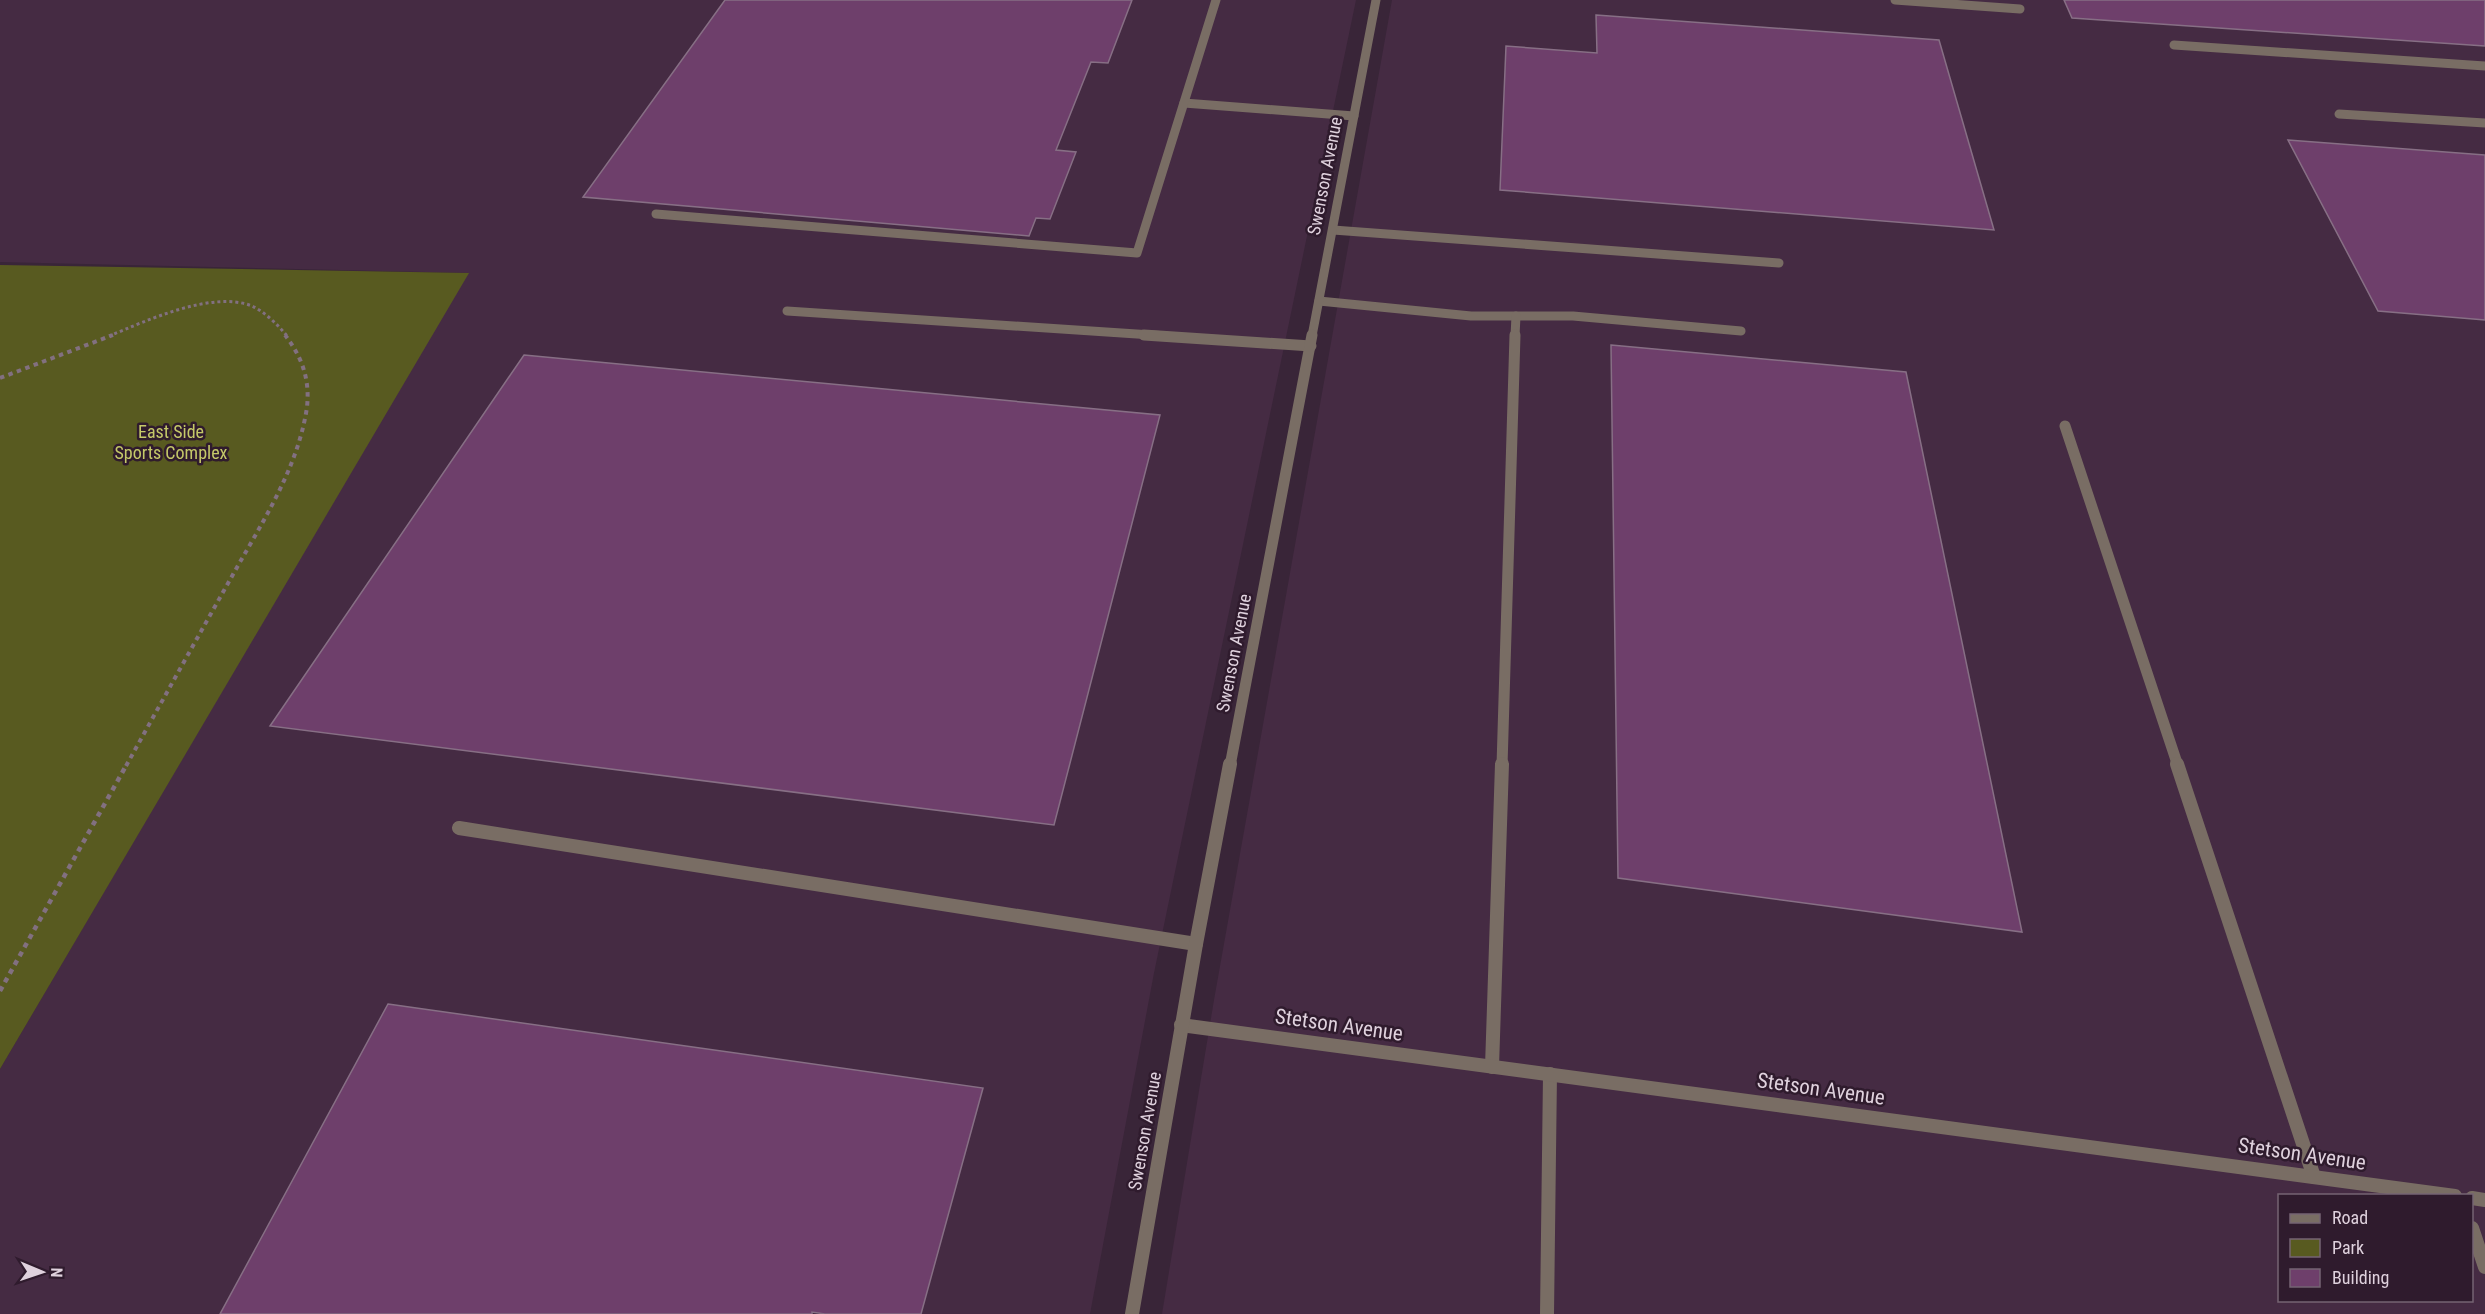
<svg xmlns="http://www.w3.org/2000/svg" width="2485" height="1314" viewBox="0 0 2485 1314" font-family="'Roboto Condensed',sans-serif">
	<rect width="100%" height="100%" fill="#392538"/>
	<!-- built -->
	<g fill="#452b43" fill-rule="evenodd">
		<polygon points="0,0 1356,0 1154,973 1090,1314 0,1314 0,1069 468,273 0,262"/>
		<path d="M1392,0H2485V1314H1162L1214,1000ZM2280,1196H2472V1300H2280Z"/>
	</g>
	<!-- green -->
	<polygon fill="#585a20" points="0,265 469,273 0,1069"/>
	<!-- building -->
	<g fill="#6e3f6b" stroke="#876f85" stroke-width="1.5">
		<polygon points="725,0 1132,0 1108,63 1091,62 1056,150 1076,152 1050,219 1036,218 1029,236 583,197"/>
		<polygon points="2064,0 2485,0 2485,46 2072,18"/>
		<polygon points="1596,15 1939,40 1994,230 1500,190 1506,46 1597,53"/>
		<polygon points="2288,140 2485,155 2485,320 2378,311"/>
		<polygon points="1611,345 1906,372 2022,932 1618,878"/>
		<polygon points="524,355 1160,415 1054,825 270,726"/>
		<polygon points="388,1004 983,1088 921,1314 825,1314 812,1312 812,1314 220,1314"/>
	</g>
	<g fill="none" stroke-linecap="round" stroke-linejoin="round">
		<!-- path-far2 -->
		<path stroke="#827080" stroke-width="3" stroke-dasharray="3 3" stroke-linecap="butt" d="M109,336C146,321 212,290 252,306C265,312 278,325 287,336"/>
		<!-- path-far1 -->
		<g stroke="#827080" stroke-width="4" stroke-dasharray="4.5 4.5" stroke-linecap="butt">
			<polyline points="0,378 113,335"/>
			<path d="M126,766C161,703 196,640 231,578C261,524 298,469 307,407C310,379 302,357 285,335"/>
		</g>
		<!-- path -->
		<polyline stroke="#827080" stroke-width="4.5" stroke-dasharray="5 5" stroke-linecap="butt" points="0,991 127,764"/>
		<!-- service-far2 -->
		<g stroke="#796d64" stroke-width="9">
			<polyline points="1895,0 2020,9"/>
			<polyline points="2174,45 2485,66"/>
			<polyline points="1184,103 1354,116"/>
			<polyline points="2339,114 2485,123"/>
			<polyline points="656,214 1137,253 1216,0"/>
			<polyline points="1333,230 1779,263"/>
			<polyline points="1319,301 1471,316 1573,316 1741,331"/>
			<polyline points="787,311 1167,336"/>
			<polyline points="1515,336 1516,316"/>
		</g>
		<!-- service-far1 -->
		<g stroke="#796d64" stroke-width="11">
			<polyline points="1144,335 1311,346"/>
			<polyline points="2065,426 2178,766"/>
			<polyline points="1502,766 1515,335"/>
		</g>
		<!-- service -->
		<g stroke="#796d64" stroke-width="14">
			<polyline points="2177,764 2314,1177"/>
			<polyline points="459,828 1196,944"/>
			<polyline points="1492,1067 1502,764"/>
			<polyline points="2472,1228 2485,1267"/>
			<polyline points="1547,1314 1550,1074"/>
		</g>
		<!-- minor-far2 -->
		<polyline stroke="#796d64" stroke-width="9" points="1312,336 1376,0"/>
		<!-- minor-far1 -->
		<polyline stroke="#796d64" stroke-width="11" points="1230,766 1312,335"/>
		<!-- minor -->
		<g stroke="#796d64" stroke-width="14">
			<polyline points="1181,1025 2455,1196"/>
			<polyline points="2472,1198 2485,1200"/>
			<polyline points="1132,1314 1196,944 1230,764"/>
		</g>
	</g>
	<g text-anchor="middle" stroke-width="5" stroke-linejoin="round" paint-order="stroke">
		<!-- street labels -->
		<g font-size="18" fill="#dfd1dd" stroke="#2f1b2d">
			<text transform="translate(1325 176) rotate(-79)" y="6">Swenson Avenue</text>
			<text transform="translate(1234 653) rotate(-79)" y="6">Swenson Avenue</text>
			<text transform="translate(1145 1131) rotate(-80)" y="6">Swenson Avenue</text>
		</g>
		<!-- park labels -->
		<g font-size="18" fill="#c5c969" stroke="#2f1b2d">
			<text x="171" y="438">East Side<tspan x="171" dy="21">Sports Complex</tspan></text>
		</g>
		<!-- near-street labels -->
		<g font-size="21" fill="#dfd1dd" stroke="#2f1b2d">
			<text transform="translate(1339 1025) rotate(8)" y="7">Stetson Avenue</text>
			<text transform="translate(1821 1089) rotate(8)" y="7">Stetson Avenue</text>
			<text transform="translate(2302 1154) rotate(8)" y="7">Stetson Avenue</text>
		</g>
	</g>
	<!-- legend -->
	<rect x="2278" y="1194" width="195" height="108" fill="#2f1b2d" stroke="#756473" stroke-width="1.5"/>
	<rect x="2290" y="1214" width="30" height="9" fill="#796d64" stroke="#756473" stroke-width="1.5"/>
	<text x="2332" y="1224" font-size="18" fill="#dfd1dd">Road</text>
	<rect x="2290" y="1239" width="30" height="18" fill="#585a20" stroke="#756473" stroke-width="1.5"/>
	<text x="2332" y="1254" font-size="18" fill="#dfd1dd">Park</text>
	<rect x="2290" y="1269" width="30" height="18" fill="#6e3f6b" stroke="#756473" stroke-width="1.5"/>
	<text x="2332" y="1284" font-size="18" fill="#dfd1dd">Building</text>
	<!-- north arrow -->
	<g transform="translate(42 1272) rotate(92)" stroke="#2f1b2d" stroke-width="4.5" paint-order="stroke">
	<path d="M0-4.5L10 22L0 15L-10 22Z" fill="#dfd1dd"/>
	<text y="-9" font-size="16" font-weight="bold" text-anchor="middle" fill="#dfd1dd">N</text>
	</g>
</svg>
